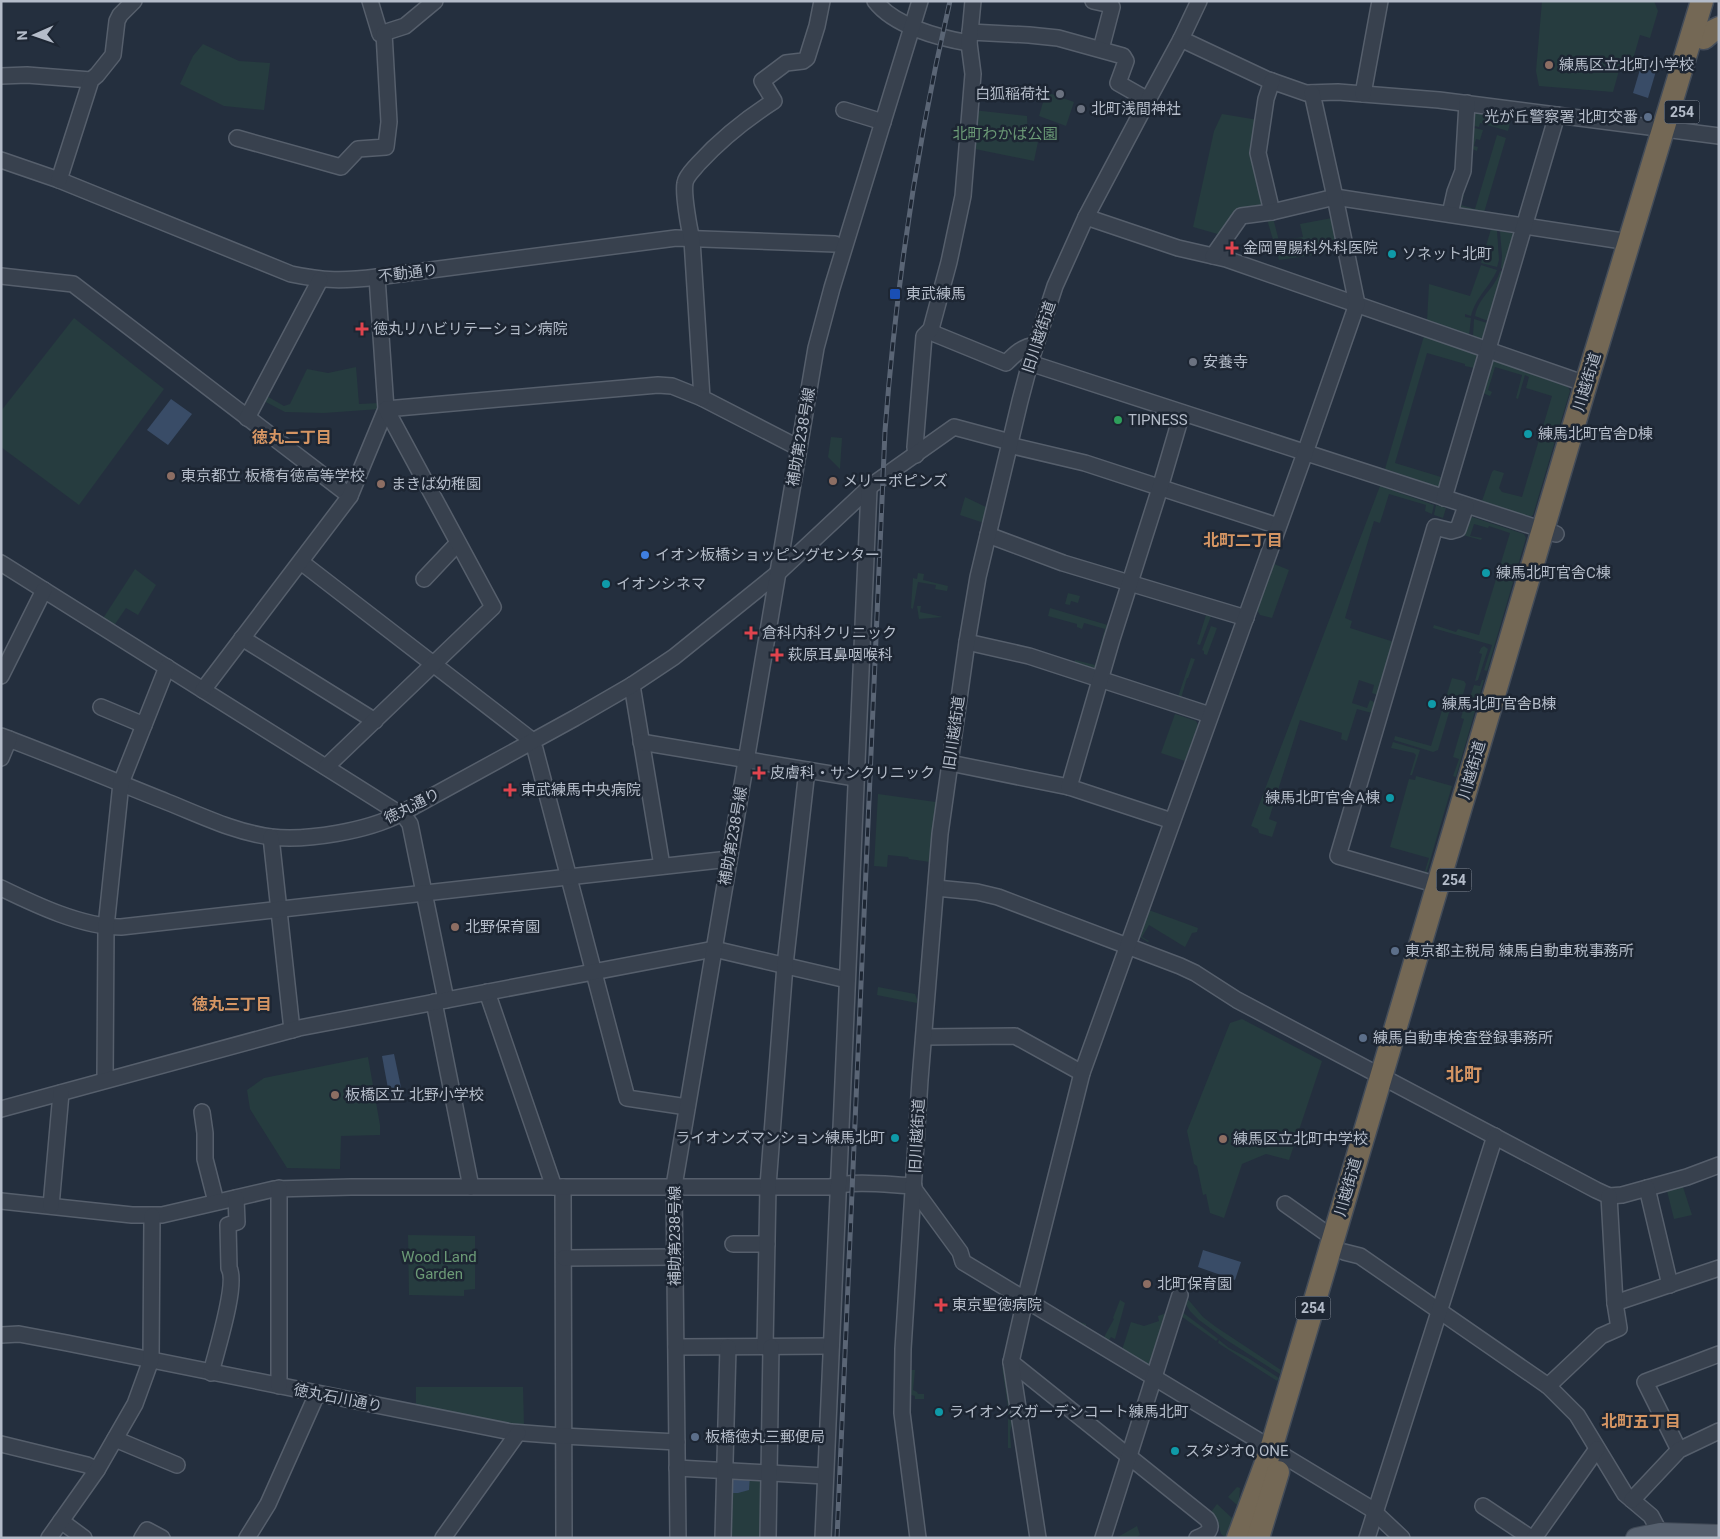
<svg xmlns="http://www.w3.org/2000/svg" width="1720" height="1539" viewBox="0 0 1720 1539" font-family="Roboto,'Noto Sans JP',sans-serif">
	<rect width="100%" height="100%" fill="#242f3e"/>
	<!-- green -->
	<g fill="#263c3f">
		<polygon points="1542,1 1654,1 1658,11 1650,38 1640,35 1630,70 1620,67 1613,92 1539,86 1536,71"/>
		<polygon points="203,44 239,61 270,63 264,110 224,106 180,84 193,56"/>
		<polygon points="1046,92 1074,102 1066,126 1039,116"/>
		<polygon points="973,110 1027,116 1028,139 1038,142 1034,161 970,148"/>
		<polygon points="1475,111 1508,115 1511,119 1508,131 1480,123 1479,127 1470,125 1471,116"/>
		<polygon points="1222,114 1258,120 1265,204 1263,208 1221,235 1193,227 1214,131"/>
		<polygon points="1470,127 1483,130 1480,140 1476,139 1474,146 1478,147 1477,151 1470,148"/>
		<polygon points="1497,135 1506,138 1483,216 1458,211 1460,194 1464,195 1461,205 1475,209"/>
		<polygon points="1272,214 1279,241 1303,237 1300,224 1332,218 1341,251 1279,260 1266,216"/>
		<polygon points="1491,229 1497,230 1499,260 1497,267 1481,263"/>
		<polygon points="1500,231 1512,233 1513,235 1503,269 1501,268 1502,256"/>
		<path d="M1481,265L1497,270C1490,287 1476,296 1471,316L1465,314V317L1471,318L1469,336L1427,321L1429,284L1470,296Z"/>
		<path d="M1500,271L1502,272L1488,321L1475,316C1479,296 1495,289 1500,271Z"/>
		<polygon points="74,318 164,389 79,505 1,447 1,411"/>
		<polygon points="1474,319 1487,323 1483,338 1481,340 1473,337"/>
		<polygon points="1424,336 1476,354 1477,357 1474,368 1465,366 1465,364 1427,353 1395,463 1441,477 1439,486 1436,486 1385,469"/>
		<polygon points="1495,361 1568,387 1570,391 1533,515 1530,517 1482,501 1492,472 1494,470 1504,473 1499,488 1502,492 1522,497 1552,396 1526,388 1529,377 1525,375 1518,399 1516,398 1522,375 1495,367 1488,390 1492,392 1490,396 1483,393 1492,362"/>
		<polygon points="356,367 359,404 380,403 380,409 324,413 285,412 262,400 265,395 284,406 290,404 307,369 328,373"/>
		<polygon points="831,437 842,438 840,469 828,457"/>
		<polygon points="1380,486 1434,505 1432,514 1425,511 1426,505 1389,494 1380,523 1374,521 1345,618 1352,621 1350,628 1394,642 1378,695 1372,693 1374,685 1359,680 1352,703 1367,708 1370,700 1376,703 1372,713 1357,709 1347,741 1341,739 1342,733 1300,720 1269,819 1277,822 1272,837 1259,833 1258,829 1251,826"/>
		<polygon points="965,497 988,508 984,523 960,515"/>
		<polygon points="1436,505 1446,508 1443,518 1434,515"/>
		<polygon points="1469,516 1524,534 1526,538 1487,671 1484,670 1492,645 1433,628 1434,625 1456,632 1458,629 1479,635 1510,533 1489,526 1488,528 1474,524 1470,536 1482,538 1481,540 1463,535"/>
		<polygon points="1274,564 1289,570 1272,618 1260,615 1257,610"/>
		<polygon points="135,569 156,585 138,615 126,608 113,627 102,620"/>
		<polygon points="918,573 924,574 923,580 948,586 947,591 935,589 936,585 918,582 913,609 911,608 913,578 917,579"/>
		<polygon points="1068,593 1080,596 1078,603 1071,601 1070,605 1065,604"/>
		<polygon points="917,606 921,606 920,612 943,617 919,619"/>
		<polygon points="1050,608 1111,626 1098,670 1092,673 1076,665 1077,663 1075,662 1075,660 1095,665 1105,629 1084,623 1082,629 1077,627 1077,624 1048,616"/>
		<polygon points="1206,615 1211,616 1200,645 1197,644"/>
		<polygon points="1211,626 1217,628 1207,655 1204,654 1204,651 1202,650"/>
		<polygon points="1484,646 1488,649 1478,680 1475,681 1482,654 1479,653 1481,648"/>
		<polygon points="1191,658 1195,659 1188,678 1187,678 1181,698 1178,697"/>
		<polygon points="1452,678 1464,681 1466,684 1459,709 1455,711 1450,709 1438,750 1433,752 1394,740 1395,736 1431,746"/>
		<polygon points="1482,680 1484,680 1456,777 1453,776 1459,759 1453,757 1464,719 1461,718 1464,707 1467,707 1474,685 1480,686"/>
		<polygon points="1175,714 1196,721 1198,725 1185,761 1161,753"/>
		<polygon points="1393,742 1420,750 1412,775 1410,775 1416,755 1414,753 1391,748"/>
		<polygon points="1416,776 1452,786 1426,874 1424,874 1429,858 1390,847 1409,779 1415,780"/>
		<polygon points="878,794 936,802 930,862 909,859 908,857 888,855 887,867 874,866"/>
		<polygon points="1146,909 1198,928 1197,932 1192,933 1185,947 1149,925 1142,937 1149,941 1148,942 1137,935"/>
		<polygon points="878,987 915,994 917,999 917,1003 877,995"/>
		<polygon points="1242,1019 1322,1061 1289,1160 1266,1154 1242,1164 1224,1218 1210,1213 1206,1194 1203,1195 1197,1166 1194,1164 1187,1131 1230,1023"/>
		<polygon points="368,1057 380,1125 380,1135 341,1136 340,1169 287,1168 250,1109 247,1090 264,1078"/>
		<polygon points="1683,1187 1692,1215 1674,1219 1667,1191"/>
		<polygon points="408,1235 475,1236 475,1289 464,1290 464,1296 409,1295"/>
		<polygon points="1186,1297 1203,1317 1216,1327 1281,1370 1280,1374 1225,1339 1199,1320 1190,1311 1185,1303"/>
		<polygon points="1120,1300 1125,1303 1115,1339 1111,1337 1108,1342 1104,1342 1083,1330 1075,1323 1076,1321 1086,1324 1086,1329 1103,1339 1114,1319 1113,1318"/>
		<polygon points="1182,1312 1218,1339 1216,1341 1181,1316"/>
		<polygon points="1164,1314 1169,1316 1150,1368 1122,1350 1131,1322 1144,1326 1159,1321 1158,1316"/>
		<polygon points="1219,1340 1229,1348 1248,1358 1279,1378 1277,1381 1218,1343"/>
		<polygon points="1002,1367 1005,1367 1012,1424 1010,1432 1011,1448 1008,1448 1008,1407"/>
		<polygon points="908,1370 915,1370 913,1390 917,1392 918,1394 924,1394 924,1399 915,1399 915,1396 908,1394"/>
		<polygon points="416,1387 523,1387 524,1425 511,1425 416,1405"/>
		<polygon points="762,1476 761,1537 729,1536 728,1477"/>
		<polygon points="1237,1487 1240,1488 1239,1501 1237,1505 1228,1497"/>
		<polygon points="1217,1504 1233,1519 1226,1538 1221,1534 1217,1519 1211,1512"/>
		<polygon points="1137,1526 1140,1535 1135,1538 1116,1538"/>
	</g>
	<!-- water -->
	<g fill="#394c67">
		<polygon points="1644,56 1659,61 1648,98 1633,93"/>
		<polygon points="171,399 192,414 168,445 147,430"/>
		<polygon points="394,1054 402,1092 389,1094 382,1056"/>
		<polygon points="1203,1250 1241,1262 1235,1280 1198,1267"/>
		<polygon points="750,1475 749,1490 738,1493 728,1493 728,1477"/>
	</g>
	<g fill="none" stroke-linecap="round" stroke-linejoin="round">
		<!-- minor casing -->
		<g stroke="#565f6c" stroke-width="18">
			<g id="minor">
				<polyline points="370,1 380,34 405,26 435,1"/>
				<path d="M875,1C894,26 939,38 969,43"/>
				<polyline points="1093,1 1111,5 1112,7 1101,49"/>
				<polyline points="970,32 1029,35 1058,38 1123,56 1126,61 1118,83 1148,100"/>
				<polyline points="1181,39 1266,79 1306,93 1338,92 1439,100 1719,136"/>
				<polyline points="1,76 27,75 91,80"/>
				<polyline points="1272,81 1266,99 1258,153 1272,212"/>
				<polyline points="1363,94 1380,1"/>
				<polyline points="844,110 883,122"/>
				<polyline points="237,138 341,167 358,149 386,147 389,122 384,33"/>
				<path d="M1,160L59,180L291,274C324,281 344,281 377,277L676,238L835,244"/>
				<polyline points="59,180 91,80 97,75 113,55 117,21 120,15 134,1"/>
				<polyline points="1450,214 1455,192 1463,171 1467,103"/>
				<polyline points="1086,217 1178,248 1226,259 1586,384"/>
				<polyline points="1213,256 1241,216 1272,212 1335,197 1629,242"/>
				<polyline points="1,276 73,284 350,496"/>
				<path d="M931,329L935,334L1006,363C1016,353 1022,347 1036,345"/>
				<polyline points="1030,363 1556,534"/>
				<polyline points="247,418 320,280"/>
				<polyline points="1009,445 1085,463 1278,526"/>
				<path d="M799,448L702,398L692,240C689,228 683,194 685,183C686,176 694,169 698,164C721,139 746,119 774,101L762,81L786,63L803,61L807,58L817,26L822,1"/>
				<polyline points="916,455 915,447 924,336 931,329 949,262 963,196 973,74 969,43 973,1"/>
				<polyline points="1444,498 1557,115"/>
				<polyline points="988,535 1063,563 1246,618"/>
				<polyline points="301,562 529,738 535,749 627,1098 687,1107"/>
				<polyline points="1,563 405,817 410,824 446,1000"/>
				<polyline points="424,579 458,543"/>
				<polyline points="242,638 375,721"/>
				<polyline points="967,642 1029,656 1210,715"/>
				<polyline points="1,676 44,590"/>
				<polyline points="632,685 662,866"/>
				<polyline points="203,690 350,496 386,409 377,277"/>
				<polyline points="101,707 144,725"/>
				<path d="M1,736C57,757 112,780 167,802C200,815 234,832 271,837C308,841 367,831 400,814L575,718L632,685L674,657L778,573L872,485L954,427L1010,442"/>
				<polyline points="641,742 855,778"/>
				<polyline points="1,758 9,739"/>
				<polyline points="950,763 1069,787 1172,821"/>
				<polyline points="326,767 493,607 386,409 658,385 672,386 702,398"/>
				<polyline points="1069,787 1112,639 1160,488 1182,413"/>
				<polyline points="271,837 292,1030"/>
				<polyline points="1438,885 1338,856 1435,527 1451,531 1458,529 1466,506"/>
				<path d="M1,888C36,905 82,927 121,927L729,859"/>
				<polyline points="936,888 977,892 998,897 1180,966 1195,973 1237,1000 1596,1190 1609,1196 1622,1195 1687,1177 1719,1165"/>
				<polyline points="487,992 554,1187"/>
				<polyline points="434,1002 471,1187"/>
				<polyline points="924,1037 1015,1036 1082,1073"/>
				<polyline points="105,1080 106,927 121,783 167,667"/>
				<polyline points="1,1109 299,1028 714,949 847,980"/>
				<polyline points="202,1112 205,1133 205,1159 216,1202"/>
				<polyline points="563,1187 564,1538"/>
				<polyline points="1647,1188 1670,1285"/>
				<polyline points="914,1189 960,1252 963,1262 1370,1508 1402,1538"/>
				<path d="M1,1201L132,1215H162L274,1189L351,1187H830C855,1180 888,1185 914,1186"/>
				<polyline points="1285,1204 1333,1238"/>
				<polyline points="51,1206 61,1093"/>
				<polyline points="733,1244 767,1244"/>
				<polyline points="1344,1252 1360,1256 1548,1386 1577,1415 1625,1494 1651,1516 1660,1533"/>
				<polyline points="564,1258 675,1257"/>
				<polyline points="1615,1303 1719,1268"/>
				<polyline points="1,1335 19,1334 67,1343 511,1432 563,1436 677,1442"/>
				<polyline points="676,1347 831,1346"/>
				<polyline points="765,1347 768,1186 785,965 807,770"/>
				<path d="M1011,1362L1207,1519C1214,1529 1208,1534 1197,1538"/>
				<path d="M211,1373C216,1352 238,1284 229,1268L228,1225L237,1222L236,1198"/>
				<polyline points="279,1386 279,1188"/>
				<polyline points="1548,1386 1601,1336 1619,1328 1615,1303 1609,1196"/>
				<polyline points="115,1439 177,1465"/>
				<polyline points="1,1444 87,1465 97,1470"/>
				<polyline points="1679,1450 1645,1382 1719,1354"/>
				<polyline points="677,1468 825,1476"/>
				<polyline points="1632,1500 1679,1450 1719,1431"/>
				<polyline points="1483,1506 1531,1538"/>
				<polyline points="61,1521 84,1538"/>
				<polyline points="49,1538 97,1470 135,1404 151,1360 152,1216"/>
				<polyline points="142,1538 147,1530 162,1538"/>
				<polyline points="247,1538 268,1504 317,1394"/>
				<polyline points="443,1538 518,1433"/>
				<polyline points="678,1538 674,1186 816,348 832,288 920,1"/>
				<polyline points="723,1538 728,1347"/>
				<polyline points="768,1538 771,1347"/>
				<polyline points="823,1538 869,489"/>
				<polyline points="918,1538 902,1413 903,1349 920,1080 940,834 967,642 978,577 1020,401 1030,363 1055,286 1086,217 1148,100 1181,39 1199,1"/>
				<polyline points="1038,1538 1011,1362 1025,1300 1082,1073 1305,453 1357,304 1335,197 1312,93"/>
				<polyline points="1103,1538 1180,1295"/>
				<polyline points="1367,1538 1495,1136"/>
				<polyline points="1534,1538 1597,1449"/>
			</g>
		</g>
		<!-- major casing -->
		<g stroke="#414a57" stroke-width="22">
			<polyline id="major" points="1636,1538 1660,1533 1719,1535"/>
		</g>
		<!-- highway casing -->
		<g stroke="#434c59" stroke-width="25">
			<g id="highway">
				<polyline points="1704,38 1711,32 1719,28"/>
				<polyline points="1238,1538 1271,1449 1586,384 1702,1"/>
				<polyline points="1258,1538 1278,1472"/>
			</g>
		</g>
		<!-- minor -->
		<use href="#minor" stroke="#38414e" stroke-width="15"/>
		<!-- major -->
		<use href="#major" stroke="#56606e" stroke-width="20"/>
		<!-- highway -->
		<use href="#highway" stroke="#746855" stroke-width="22"/>
		<!-- rail casing -->
		<g stroke="#5a6575" stroke-width="5">
			<path id="rail" d="M837,1538L885,431C896,286 917,143 950,1"/>
		</g>
		<!-- rail -->
		<use href="#rail" stroke="#1d2633" stroke-width="3" stroke-dasharray="9" stroke-linecap="butt"/>
	</g>
	<!-- markers -->
	<g fill="#8d6e63" stroke="#1d2633" stroke-width="2">
		<circle cx="1549" cy="65" r="5"/>
		<circle cx="171" cy="476" r="5"/>
		<circle cx="833" cy="481" r="5"/>
		<circle cx="381" cy="484" r="5"/>
		<circle cx="455" cy="927" r="5"/>
		<circle cx="335" cy="1095" r="5"/>
		<circle cx="1223" cy="1139" r="5"/>
		<circle cx="1147" cy="1284" r="5"/>
	</g>
	<g fill="#6b7280" stroke="#1d2633" stroke-width="2">
		<circle cx="1060" cy="94" r="5"/>
		<circle cx="1081" cy="109" r="5"/>
		<circle cx="1193" cy="362" r="5"/>
	</g>
	<g fill="#5c6f8a" stroke="#1d2633" stroke-width="2">
		<circle cx="1648" cy="117" r="5"/>
		<circle cx="1395" cy="951" r="5"/>
		<circle cx="1363" cy="1038" r="5"/>
		<circle cx="695" cy="1437" r="5"/>
	</g>
	<g fill="#e0444e" stroke="#1d2633" stroke-width="2">
		<path d="M1229.5 240.5h5v5h5v5h-5v5h-5v-5h-5v-5h5z"/>
		<path d="M359.5 321.5h5v5h5v5h-5v5h-5v-5h-5v-5h5z"/>
		<path d="M748.5 625.5h5v5h5v5h-5v5h-5v-5h-5v-5h5z"/>
		<path d="M774.5 647.5h5v5h5v5h-5v5h-5v-5h-5v-5h5z"/>
		<path d="M756.5 765.5h5v5h5v5h-5v5h-5v-5h-5v-5h5z"/>
		<path d="M507.5 782.5h5v5h5v5h-5v5h-5v-5h-5v-5h5z"/>
		<path d="M938.5 1297.5h5v5h5v5h-5v5h-5v-5h-5v-5h5z"/>
	</g>
	<g fill="#0f9aa8" stroke="#1d2633" stroke-width="2">
		<circle cx="1392" cy="254" r="5"/>
		<circle cx="1528" cy="434" r="5"/>
		<circle cx="1486" cy="573" r="5"/>
		<circle cx="606" cy="584" r="5"/>
		<circle cx="1432" cy="704" r="5"/>
		<circle cx="1390" cy="798" r="5"/>
		<circle cx="895" cy="1138" r="5"/>
		<circle cx="939" cy="1412" r="5"/>
		<circle cx="1175" cy="1451" r="5"/>
	</g>
	<rect fill="#1a4fb4" stroke="#1d2633" stroke-width="2" x="889" y="288" width="12" height="12" rx="2.5"/>
	<circle fill="#2e9e5b" stroke="#1d2633" stroke-width="2" cx="1118" cy="420" r="5"/>
	<circle fill="#3f7fe0" stroke="#1d2633" stroke-width="2" cx="645" cy="555" r="5"/>
	<g text-anchor="middle" stroke-width="5" stroke-linejoin="round" paint-order="stroke">
		<!-- shield labels -->
		<g fill="#1d2633" stroke="#878f9c" stroke-width="1">
			<rect x="1664.5" y="100.5" width="35" height="23" rx="4"/>
			<rect x="1436.5" y="868.5" width="35" height="23" rx="4"/>
			<rect x="1295.5" y="1296.5" width="35" height="23" rx="4"/>
		</g>
		<g font-size="14" font-weight="bold" fill="#b4bcc9">
			<text x="1682" y="117">254</text>
			<text x="1454" y="885">254</text>
			<text x="1313" y="1313">254</text>
		</g>
		<!-- poi labels -->
		<g font-size="15" fill="#b4bcc9" stroke="#1d2633" text-anchor="start">
			<text x="1559" y="70">練馬区立北町小学校</text>
			<text x="1050" y="99" text-anchor="end">白狐稲荷社</text>
			<text x="1091" y="114">北町浅間神社</text>
			<text x="1638" y="122" text-anchor="end">光が丘警察署 北町交番</text>
			<text x="1243" y="253">金岡胃腸科外科医院</text>
			<text x="1402" y="259">ソネット北町</text>
			<text x="906" y="299">東武練馬</text>
			<text x="373" y="334">徳丸リハビリテーション病院</text>
			<text x="1203" y="367">安養寺</text>
			<text x="1128" y="425">TIPNESS</text>
			<text x="1538" y="439">練馬北町官舎D棟</text>
			<text x="181" y="481">東京都立 板橋有徳高等学校</text>
			<text x="843" y="486">メリーポピンズ</text>
			<text x="391" y="489">まきば幼稚園</text>
			<text x="655" y="560">イオン板橋ショッピングセンター</text>
			<text x="1496" y="578">練馬北町官舎C棟</text>
			<text x="616" y="589">イオンシネマ</text>
			<text x="762" y="638">倉科内科クリニック</text>
			<text x="788" y="660">萩原耳鼻咽喉科</text>
			<text x="1442" y="709">練馬北町官舎B棟</text>
			<text x="770" y="778">皮膚科・サンクリニック</text>
			<text x="521" y="795">東武練馬中央病院</text>
			<text x="1380" y="803" text-anchor="end">練馬北町官舎A棟</text>
			<text x="465" y="932">北野保育園</text>
			<text x="1405" y="956">東京都主税局 練馬自動車税事務所</text>
			<text x="1373" y="1043">練馬自動車検査登録事務所</text>
			<text x="345" y="1100">板橋区立 北野小学校</text>
			<text x="885" y="1143" text-anchor="end">ライオンズマンション練馬北町</text>
			<text x="1233" y="1144">練馬区立北町中学校</text>
			<text x="1157" y="1289">北町保育園</text>
			<text x="952" y="1310">東京聖徳病院</text>
			<text x="949" y="1417">ライオンズガーデンコート練馬北町</text>
			<text x="705" y="1442">板橋徳丸三郵便局</text>
			<text x="1185" y="1456">スタジオQ ONE</text>
		</g>
		<!-- park labels -->
		<g font-size="15" fill="#6b9a76" stroke="#1d2633">
			<text x="1005" y="139">北町わかば公園</text>
			<text x="439" y="1262">Wood Land<tspan x="439" dy="17">Garden</tspan></text>
		</g>
		<!-- street labels -->
		<g font-size="15" fill="#b4bcc9" stroke="#1d2633">
			<text transform="translate(408 273) rotate(-7)" y="5">不動通り</text>
			<text transform="translate(1039 337) rotate(-72)" y="5">旧川越街道</text>
			<text transform="translate(1587 382) rotate(-73)" y="5">川越街道</text>
			<text transform="translate(801 437) rotate(-80)" y="5">補助第238号線</text>
			<text transform="translate(954 733) rotate(-82)" y="5">旧川越街道</text>
			<text transform="translate(1472 770) rotate(-74)" y="5">川越街道</text>
			<text transform="translate(412 806) rotate(-27)" y="5">徳丸通り</text>
			<text transform="translate(733 836) rotate(-80)" y="5">補助第238号線</text>
			<text transform="translate(917 1136) rotate(-87)" y="5">旧川越街道</text>
			<text transform="translate(1348 1187) rotate(-74)" y="5">川越街道</text>
			<text transform="translate(675 1236) rotate(-90)" y="5">補助第238号線</text>
			<text transform="translate(338 1398) rotate(11)" y="5">徳丸石川通り</text>
		</g>
		<!-- neighbourhood labels -->
		<g font-size="16" font-weight="bold" fill="#d59563" stroke="#1d2633">
			<text x="292" y="443">徳丸二丁目</text>
			<text x="1243" y="546">北町二丁目</text>
			<text x="232" y="1010">徳丸三丁目</text>
			<text x="1641" y="1427">北町五丁目</text>
		</g>
		<!-- quarter labels -->
		<g font-size="18" font-weight="bold" fill="#d59563" stroke="#1d2633">
			<text x="1464" y="1081">北町</text>
		</g>
	</g>
	<!-- border -->
	<rect width="1720" height="1539" fill="none" stroke="#b4bcc9" stroke-width="5"/>
	<!-- north arrow -->
	<g transform="translate(35 35) rotate(268)" stroke="#1d2633" stroke-width="4" paint-order="stroke">
	<path d="M0-4L9 19L0 12L-9 19Z" fill="#b4bcc9"/>
	<text y="-8" font-size="14" font-weight="bold" text-anchor="middle" fill="#b4bcc9">N</text>
	</g>
</svg>
